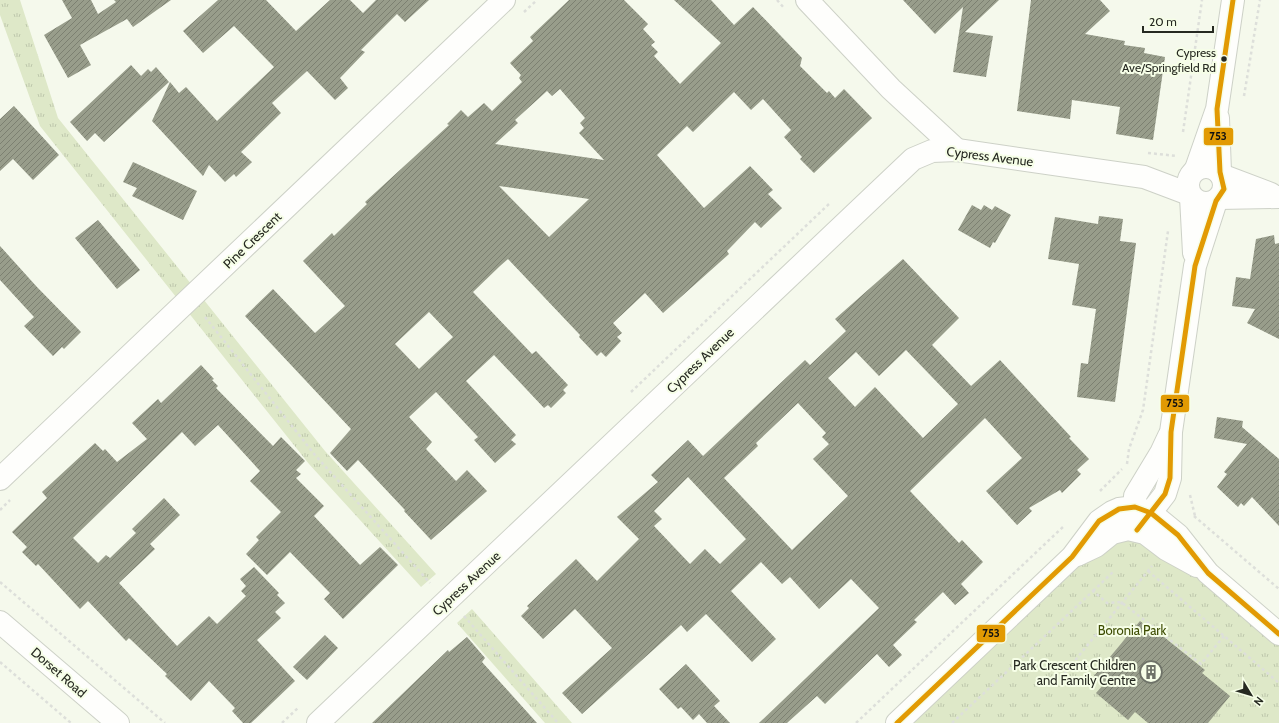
<svg xmlns="http://www.w3.org/2000/svg" width="1279" height="723" viewBox="0 0 1279 723" font-family="Cabin,sans-serif">
	<defs>
		<pattern id="park-tufts" width="24" height="20" patternUnits="userSpaceOnUse"><rect width="24" height="20" fill="#dee8c8"/><path d="M3 7l-1-3M5 7V3M7 7l1-3M15 17l-1-3M17 17v-4M19 17l1-3" fill="none" stroke="#bec7ac"/></pattern>
		<pattern id="building-hatch" width="6" height="6" patternUnits="userSpaceOnUse"><rect width="6" height="6" fill="#989d8b"/><path d="M-1 1l2-2M0 6l6-6M5 7l2-2" fill="none" stroke="#7c8071"/></pattern>
	</defs>
	<rect width="100%" height="100%" fill="#f5f9ec"/>
	<!-- park -->
	<g fill="url(#park-tufts)">
		<polygon points="0,0 20,0 58,118 325,451 436,574 421,587 309,464 40,126 0,15"/>
		<polygon points="1118,520 1279,634 1279,723 897,723"/>
		<polygon points="472,609 572,723 545,723 457,623"/>
	</g>
	<!-- building -->
	<g fill="url(#building-hatch)" fill-rule="evenodd">
		<polygon points="62,0 91,0 98,14 116,2 114,0 171,0 133,27 127,19 80,45 91,65 68,78 44,35 72,18"/>
		<polygon points="218,0 266,0 296,31 330,0 350,0 363,13 376,0 429,0 405,22 397,14 361,50 365,52 340,78 348,88 335,100 307,71 272,103 281,113 241,152 252,162 236,177 234,174 225,182 209,165 203,176 152,121 170,82 179,93 186,87 217,121 274,67 234,26 203,53 183,31"/>
		<path d="M569,0H624L648,24L643,29L655,42L651,45L658,52L654,56L680,84L721,43L674,0H711L734,25L753,7L802,58L800,66L827,93L829,91L835,98L844,89L872,118L814,173L800,159L802,157L784,137L791,130L763,99L751,110L734,92L693,132L687,126L657,155L704,208L750,166L773,190L768,194L782,208L761,228L755,222L727,251L729,254L663,313L645,293L613,323L622,333L617,337L621,341L606,357L601,352L597,356L579,337L580,335L508,259L500,266L473,292L532,354L536,351L568,385L563,390L566,393L551,408L548,405L544,408L494,355L466,381L516,435L511,440L516,444L495,463L474,440L478,437L436,392L409,417L432,442L426,449L456,481L467,470L487,491L431,540L404,511L405,510L358,460L347,471L330,453L351,429L245,316L273,289L315,333L345,306L303,261L332,233L334,236L367,204L365,202L449,125L447,124L461,110L468,117L484,103L492,111L522,82L519,78L521,75L510,63L533,41L530,37ZM560,89L585,118L580,123L584,128L579,133L604,160L495,144L518,123L515,120L547,91L552,96ZM499,186L589,199L549,237ZM429,312L453,337L419,369L395,344Z"/>
		<polygon points="903,0 999,0 965,32 993,36 986,77 953,72 963,7 935,34"/>
		<polygon points="1031,0 1100,0 1110,11 1085,34 1125,41 1124,45 1145,48 1144,53 1165,57 1153,140 1116,134 1120,107 1072,100 1070,119 1017,111"/>
		<polygon points="131,65 141,76 148,69 151,72 156,67 169,82 104,142 95,133 87,141 70,122"/>
		<polygon points="14,106 59,155 33,180 13,159 0,171 0,119"/>
		<polygon points="133,162 197,191 183,220 132,196 137,188 123,182"/>
		<polygon points="972,205 981,210 984,205 992,210 995,206 1011,215 995,243 993,242 990,248 958,230"/>
		<polygon points="1099,216 1123,219 1120,241 1136,243 1115,402 1077,397 1081,363 1088,364 1096,309 1072,305 1079,264 1048,259 1055,217 1098,224"/>
		<polygon points="98,220 140,270 117,289 75,238"/>
		<polygon points="1274,235 1275,244 1279,243 1279,339 1247,323 1255,309 1232,306 1236,277 1250,279 1256,239"/>
		<polygon points="0,246 37,287 81,332 64,349 62,347 53,356 24,326 34,317 0,280"/>
		<path d="M903,259L959,318L932,345L971,386L1000,360L1071,437L1069,438L1089,459L1077,470L1081,474L1062,493L1060,490L1029,508L1032,511L1017,525L986,491L1022,458L985,418L910,491L959,543L962,540L983,562L961,584L969,593L955,605L943,592L914,620L917,622L893,645L902,655L889,667L877,654L825,704L817,696L787,723H759L879,608L851,579L819,609L790,577L782,584L761,562L731,591L776,639L752,662L706,614L687,632L681,625L582,714L562,693L612,648L575,609L543,639L521,616L529,608L527,606L576,559L597,581L639,539L617,517L658,482L651,475L688,440L703,456L805,360L810,365L846,331L835,319ZM906,350L958,404L923,438L875,387L855,407L828,378L856,352L879,376ZM798,403L826,433L822,437L829,444L813,459L848,496L792,550L724,478L758,446L756,443ZM688,477L746,539L720,564L705,549L690,564L654,526L662,519L654,511Z"/>
		<polygon points="201,365 214,379 212,380 218,386 216,388 273,446 281,437 305,461 296,470 301,474 296,478 324,506 314,516 360,565 380,547 398,565 343,619 324,599 330,593 290,552 267,575 246,554 259,540 256,537 281,512 250,481 260,471 218,425 195,446 182,432 73,538 98,563 106,555 110,558 136,533 132,529 164,498 180,515 150,544 155,549 119,583 177,646 209,616 217,624 246,596 241,591 246,586 240,579 254,567 279,593 277,595 285,603 275,612 281,618 257,640 295,681 251,723 243,723 232,711 235,708 209,681 191,701 165,676 167,674 129,638 126,641 88,601 80,609 38,564 36,566 22,552 27,547 12,532 47,498 42,492 95,443 103,451 105,449 117,462 147,439 132,423 158,399 161,403"/>
		<polygon points="1217,417 1243,421 1242,427 1279,459 1279,526 1252,497 1244,506 1241,503 1238,507 1217,487 1227,474 1224,472 1247,444 1214,438"/>
		<polygon points="1140,621 1152,631 1154,629 1205,670 1202,673 1230,696 1208,723 1148,723 1135,712 1128,720 1096,693 1104,684 1094,676"/>
		<polygon points="325,635 338,648 307,680 293,667"/>
		<polygon points="467,637 485,658 482,662 537,723 372,723 448,650 449,652"/>
		<polygon points="686,664 720,701 714,706 730,723 707,723 699,714 693,720 681,707 678,709 659,689"/>
	</g>
	<g fill="none" stroke-linecap="round" stroke-linejoin="round">
		<!-- minor casing -->
		<g stroke="#cdd1c7" stroke-width="24">
			<g id="minor">
				<polyline points="807,0 891,89 957,150"/>
				<polyline points="1218,118 1220,172"/>
				<circle cx="1206" cy="185" r="18"/>
				<polyline points="1196,169 1217,109 1233,0"/>
				<polyline points="1221,175 1271,194"/>
				<polyline points="1191,197 1194,253"/>
				<polyline points="1219,198 1279,197"/>
				<polyline points="0,479 504,0"/>
				<polyline points="1136,522 1135,496 1161,453 1169,436"/>
				<polyline points="1137,530 1165,494 1170,478 1171,432 1195,266 1216,201"/>
				<polyline points="1077,555 1096,546 1112,533 1128,529 1145,533 1166,549 1197,566"/>
				<polyline points="318,723 913,159 932,151 957,150 1144,177 1189,194"/>
				<polyline points="897,723 1072,557 1099,521 1112,512 1119,509 1135,507 1151,513 1178,535 1208,573 1279,634"/>
			</g>
		</g>
		<!-- primary casing -->
		<g stroke="#cdd1c7" stroke-width="24">
			<polyline id="primary" points="0,622 118,723"/>
		</g>
		<!-- path -->
		<g stroke="#dddfda" stroke-width="2.5" stroke-dasharray="3 3" stroke-linecap="butt">
			<polyline points="777,0 785,9"/>
			<polyline points="524,12 537,0"/>
			<polyline points="1244,96 1260,0"/>
			<polyline points="1183,132 1202,0"/>
			<polyline points="1148,153 1177,156"/>
			<polyline points="205,317 315,455 430,583"/>
			<polyline points="631,392 830,203"/>
			<polyline points="1127,464 1129,449 1143,410 1168,231"/>
			<polyline points="1100,491 1122,469"/>
			<polyline points="1190,495 1195,516"/>
			<polyline points="0,510 10,500"/>
			<polyline points="1194,516 1279,589"/>
			<polyline points="1148,571 1279,683"/>
			<polyline points="0,582 165,723"/>
			<polyline points="1093,591 1114,571"/>
			<polyline points="464,616 558,723"/>
			<polyline points="0,662 71,723"/>
			<polyline points="1064,674 1152,566"/>
			<polyline points="282,723 299,707"/>
			<polyline points="856,723 1065,525"/>
			<polyline points="952,723 1093,591 1107,603 1121,602 1201,664 1224,636"/>
		</g>
		<!-- minor -->
		<use href="#minor" stroke="#fefefc" stroke-width="22"/>
		<!-- primary -->
		<use href="#primary" stroke="#fefefc" stroke-width="22"/>
		<!-- bus-1 casing -->
		<g stroke="#f6fee7" stroke-width="8">
			<g id="bus-1">
				<polyline points="1137,530 1165,494 1170,478 1171,432 1195,266 1216,201 1224,189 1220,172 1217,109 1233,0"/>
				<polyline points="897,723 1072,557 1099,521 1119,509 1135,507 1151,513 1178,535 1208,573 1279,634"/>
			</g>
		</g>
		<!-- bus-1 -->
		<use href="#bus-1" stroke="#e29a03" stroke-width="5"/>
	</g>
	<!-- icons -->
	<defs>
		<g id="building-ring" transform="scale(1.15)"><circle r="9.5" fill="#f6fee7" stroke="#6e7268" stroke-width="1.5"/><path d="M-4-6H4V6H1V3H-1V6H-4ZM-2.5-4.3h1.7v1.8h-1.7ZM.8-4.3h1.7v1.8H.8ZM-2.5-1h1.7V.8h-1.7ZM.8-1h1.7V.8H.8Z" fill="#6e7268"/></g>
	</defs>
	<g fill-rule="evenodd">
		<use href="#building-ring" x="1151" y="672"/>
	</g>
	<!-- markers -->
	<circle fill="#262921" stroke="#f6fee7" stroke-width="1.5" cx="1224" cy="59" r="3.5"/>
	<g text-anchor="middle" stroke-width="4" stroke-linejoin="round" paint-order="stroke">
		<!-- bus labels -->
		<g font-size="12" fill="#262921" stroke="#f6fee7" text-anchor="end">
			<text x="1216" y="57">Cypress<tspan x="1216" dy="15">Ave/Springfield Rd</tspan></text>
		</g>
		<!-- street labels -->
		<g font-size="13" fill="#262921" stroke="#f6fee7">
			<text transform="translate(990 156) rotate(7)" y="5">Cypress Avenue</text>
			<text transform="translate(252 240) rotate(-44)" y="5">Pine Crescent</text>
			<text transform="translate(700 360) rotate(-44)" y="5">Cypress Avenue</text>
			<text transform="translate(466 583) rotate(-43)" y="5">Cypress Avenue</text>
			<text transform="translate(59 672) rotate(41)" y="5">Dorset Road</text>
		</g>
		<!-- park labels -->
		<g font-size="13" fill="#3d4c02" stroke="#f6fee7">
			<text x="1132" y="635">Boronia Park</text>
		</g>
		<!-- poi labels -->
		<g font-size="13" fill="#262921" stroke="#f6fee7" text-anchor="end">
			<text x="1136" y="670">Park Crescent Children<tspan x="1136" dy="15">and Family Centre</tspan></text>
		</g>
	</g>
	<g stroke="#f6fee7" stroke-width="1.5">
		<rect x="1203" y="127" width="31" height="19" rx="4" fill="#e29a03"/>
		<rect x="1160" y="394" width="30" height="19" rx="4" fill="#e29a03"/>
		<rect x="976" y="624" width="30" height="19" rx="4" fill="#e29a03"/>
	</g>
	<g font-size="11" text-anchor="middle" font-weight="bold" fill="#111">
		<text x="1218" y="140">753</text>
		<text x="1175" y="407">753</text>
		<text x="991" y="637">753</text>
	</g>
	<!-- north arrow -->
	<g transform="translate(1251 695) rotate(128)" stroke="#f6fee7" stroke-width="3" paint-order="stroke">
	<path d="M0-3L7 15L0 10L-7 15Z" fill="#262921"/>
	<text y="-6" font-size="11" font-weight="bold" text-anchor="middle" fill="#262921">N</text>
	</g>
	<!-- scale -->
	<path d="M1143 26v6h70v-6" fill="none" stroke="#262921" stroke-width="2"/>
	<text x="1149" y="26" font-size="12" fill="#262921" stroke="#f6fee7" stroke-width="3" paint-order="stroke">20 m</text>
</svg>
